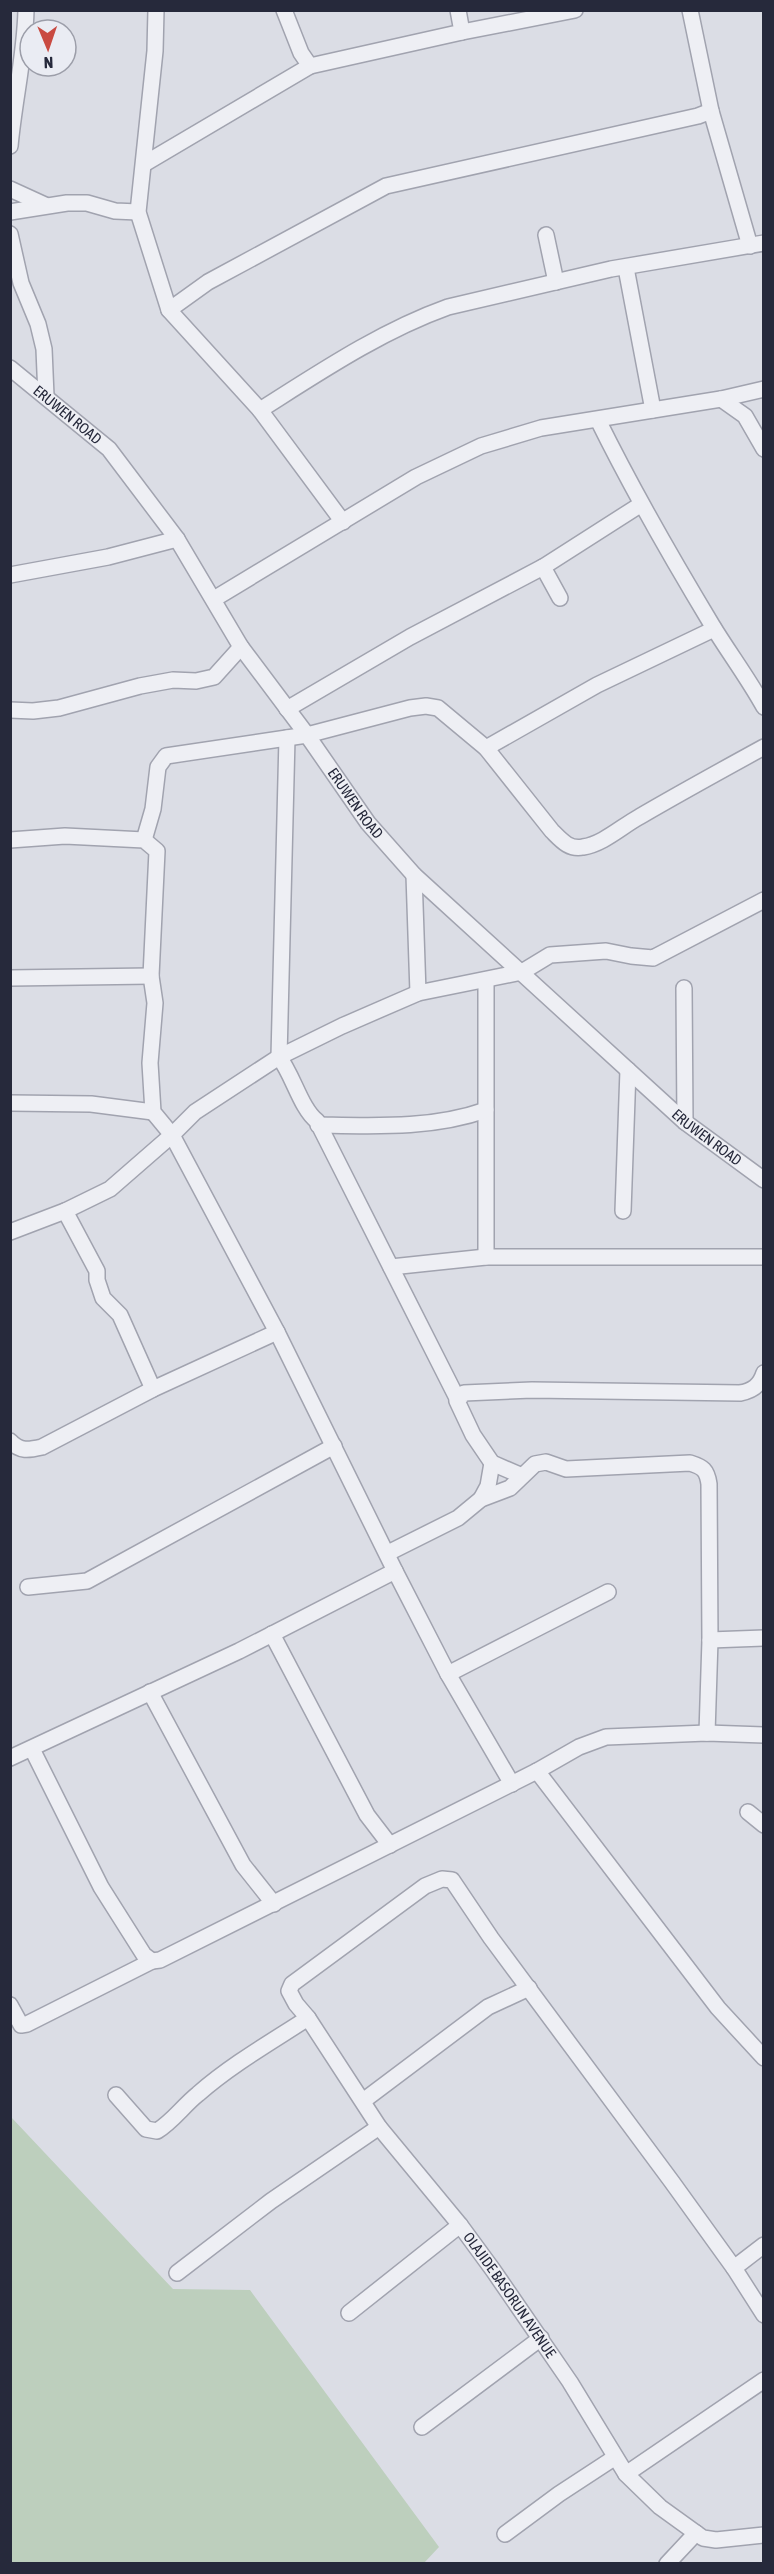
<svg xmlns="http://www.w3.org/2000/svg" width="774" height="2574" viewBox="0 0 774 2574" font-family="'Asap Condensed',sans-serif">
	<rect width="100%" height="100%" fill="#dbdde5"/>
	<!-- green -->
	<polygon fill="#bdcfbd" points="11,2117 173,2289 250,2290 439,2547 424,2563 11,2563"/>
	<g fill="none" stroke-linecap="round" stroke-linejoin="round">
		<!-- minor casing -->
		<g stroke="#a1a3af" stroke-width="18">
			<g id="minor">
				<polyline points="156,10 155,51 138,212 169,310 260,410 343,522"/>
				<polyline points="284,10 301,53 310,66 462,32 458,10"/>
				<polyline points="690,10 711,111 750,246"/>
				<polyline points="462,32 575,10"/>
				<path d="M10,146C14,101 25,56 26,10"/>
				<polyline points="144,164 310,66"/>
				<polyline points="10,189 45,205"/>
				<polyline points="10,212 67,203 87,203 115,211 138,212"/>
				<polyline points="10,234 21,283 38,324 44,349 46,396"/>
				<polyline points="546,235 556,282"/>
				<polyline points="626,268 653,410"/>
				<polyline points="169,310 208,282 386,186 698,116 711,111"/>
				<path id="s1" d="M10,368L109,449L177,539L241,647L307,735L368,823L414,875L685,1122L764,1180"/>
				<polyline points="721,399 745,416 764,449"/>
				<path d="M260,410C320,372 381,331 448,307L611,269L764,243"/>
				<path d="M598,420C633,491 671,557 712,625C729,653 748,678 764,707"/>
				<polyline points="543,567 560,598"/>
				<polyline points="10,575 108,557 177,539"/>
				<polyline points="214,599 416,477 481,446 541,428 721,399 764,389"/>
				<polyline points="287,709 410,637 543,567 640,505"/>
				<polyline points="10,710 33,711 59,708 140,686 173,680 196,681 214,677 241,647"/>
				<path d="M287,738L279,1057C293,1075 301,1109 317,1121L457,1398"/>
				<polyline points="486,748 597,685 714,629"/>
				<polyline points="10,840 65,836 144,840 157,851 151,976 155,1003 150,1063 153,1112 172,1135 277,1332 395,1571 448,1674 512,1784"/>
				<path d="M144,840L153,809L158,767L166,756L307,735L410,708L426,706L438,708L486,748L552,831C561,840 569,850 583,847C603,844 621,827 639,817C680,793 722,770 764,747"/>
				<polyline points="414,875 418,993"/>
				<polyline points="10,978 151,976"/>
				<polyline points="486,980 486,1257"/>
				<polyline points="684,988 685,1122"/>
				<polyline points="10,1103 91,1104 153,1112"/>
				<path d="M318,1125C375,1126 432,1129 486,1110"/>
				<polyline points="65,1211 97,1271 97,1280 103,1298 120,1315 153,1389"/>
				<polyline points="623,1211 628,1070"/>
				<polyline points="10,1232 65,1211 110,1189 172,1135 195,1112 279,1057 342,1026 418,993 522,972 550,955 606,951 631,956 653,958 764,900"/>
				<polyline points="391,1267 486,1257 764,1257"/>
				<path d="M10,1441C20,1452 29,1450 42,1447L153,1389L277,1332"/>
				<path d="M522,1476L492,1463L473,1435L457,1401L464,1393L532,1390L740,1393C752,1391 760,1386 764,1373"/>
				<polyline points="481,1499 488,1486 492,1463"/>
				<path d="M388,1553L458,1518L481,1499L510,1488L535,1464L546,1462L566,1469L690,1463C703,1467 707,1470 709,1484L710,1640L707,1733"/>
				<polyline points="28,1587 87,1581 334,1446"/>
				<polyline points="272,1634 367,1815 390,1845"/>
				<polyline points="710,1640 764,1638"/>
				<polyline points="448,1674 608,1592"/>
				<polyline points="150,1692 243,1865 274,1904"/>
				<polyline points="32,1749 101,1887 144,1955 152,1961 160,1960 537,1771 579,1747 606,1737 707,1733 764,1735"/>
				<polyline points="10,1758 239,1651 395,1571"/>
				<polyline points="537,1771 718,2008 764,2058"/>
				<polyline points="748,1812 764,1825"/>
				<polyline points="10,2005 21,2025 27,2024 152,1961"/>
				<path d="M116,2095L146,2129L157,2131C173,2121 183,2106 198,2094C231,2065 271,2042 308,2018"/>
				<polyline points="363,2101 488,2007 529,1988"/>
				<polyline points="734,2268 764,2245"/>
				<polyline points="177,2273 271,2201 379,2127"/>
				<polyline points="349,2313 460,2225"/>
				<path id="s2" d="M764,2315L734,2268L672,2182L491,1938L452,1880L442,1879L425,1886L292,1984L289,1991L296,2004L308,2018L379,2127L460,2225L493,2270L570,2382L626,2474L660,2507L703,2538L716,2540L764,2535"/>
				<polyline points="422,2427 541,2338"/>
				<polyline points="626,2474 764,2380"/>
				<polyline points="505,2534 559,2494 614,2458"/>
				<polyline points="667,2564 696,2533"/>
			</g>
		</g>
		<!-- minor -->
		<use href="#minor" stroke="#eeeff4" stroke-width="15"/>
	</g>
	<g text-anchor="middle" stroke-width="6" stroke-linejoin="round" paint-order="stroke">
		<!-- street labels -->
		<g font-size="15" fill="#26293b" stroke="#eaecf3">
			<text dy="5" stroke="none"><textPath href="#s1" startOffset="74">ERUWEN ROAD</textPath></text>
			<text dy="5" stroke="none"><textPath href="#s1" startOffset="560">ERUWEN ROAD</textPath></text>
			<text dy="5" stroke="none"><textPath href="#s1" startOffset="1046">ERUWEN ROAD</textPath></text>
			<text dy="5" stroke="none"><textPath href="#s2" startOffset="1113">OLAJIDE BASORUN AVENUE</textPath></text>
		</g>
	</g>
	<!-- border -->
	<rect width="774" height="2574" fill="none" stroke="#26293b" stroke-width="24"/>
	<!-- north arrow -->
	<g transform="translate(48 48) rotate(178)"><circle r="28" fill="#eaecf3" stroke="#9c9ea9" stroke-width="1.5"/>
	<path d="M0-4.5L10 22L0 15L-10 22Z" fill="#c94a41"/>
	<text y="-9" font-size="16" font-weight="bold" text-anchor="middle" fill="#26293b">N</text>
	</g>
</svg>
